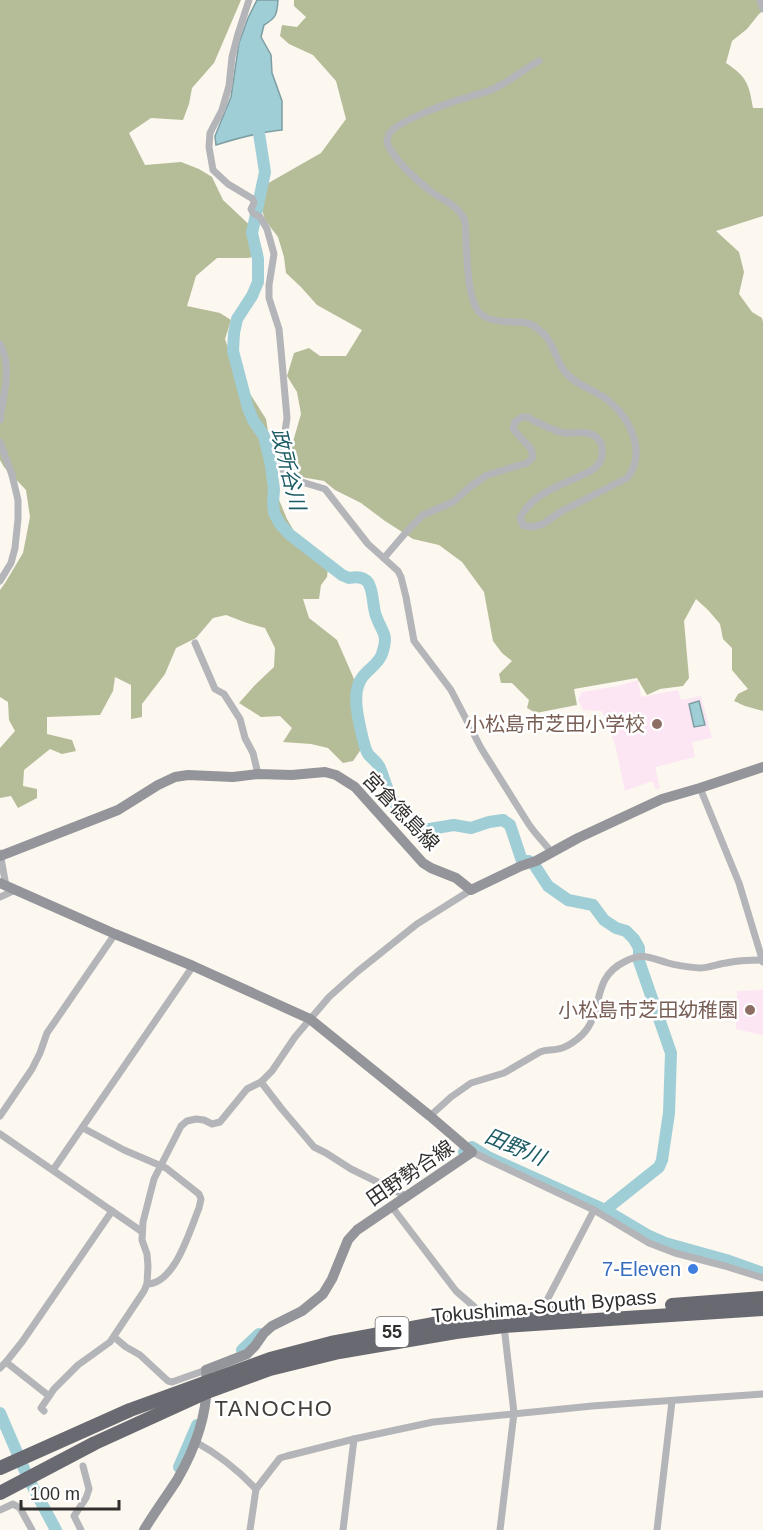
<svg xmlns="http://www.w3.org/2000/svg" width="763" height="1530" viewBox="0 0 763 1530" font-family="Helvetica,'Noto Sans JP',sans-serif">
	<rect width="100%" height="100%" fill="#fcf7ef"/>
	<!-- education -->
	<g fill="#fce6f4">
		<polygon points="638,680 641,697 678,690 681,700 701,696 712,738 692,742 695,757 655,767 660,788 656,789 652,781 625,791 615,744 602,711 583,710 578,699 582,692 618,686"/>
		<polygon points="763,990 763,1035 736,1029 737,991"/>
	</g>
	<!-- forest -->
	<g fill="#b5bc98">
		<polygon points="0,0 241,0 214,63 192,88 189,104 183,120 151,118 129,133 145,165 181,162 199,169 212,177 223,200 257,232 263,254 248,258 217,258 196,276 187,306 220,313 231,320 225,339 233,363 247,389 266,419 271,449 267,470 277,495 287,519 298,538 329,559 327,577 321,585 319,599 303,599 309,618 337,640 354,679 354,709 364,745 353,761 343,763 328,748 311,744 283,742 292,728 280,716 261,717 239,703 255,685 274,667 275,648 265,628 247,623 226,615 213,618 196,638 176,648 165,674 142,704 142,717 131,719 131,685 115,677 113,691 100,715 47,717 47,734 72,740 76,751 62,754 50,749 24,770 23,786 37,789 37,798 18,808 11,796 0,798 0,748 15,731 9,720 8,702 0,697 0,590 5,583 23,553 30,517 26,490 4,467 0,460"/>
		<path d="M294,0H763V11L759,14L747,29L732,41L726,63C747,77 749,84 753,108H763V216L716,231L739,252L744,272L739,294L752,312L762,318L763,322V711L745,706L734,701L738,694L748,689L732,670V648L723,639L720,624L708,610L696,599L684,621L689,678L683,686L660,689L647,695L637,678L574,689L577,705L536,713L527,708L529,700L512,683H501L499,674L512,661L502,653L493,641L484,592L462,562L439,545L413,539L385,521L361,503L335,490L324,481L301,477L292,467L290,452L301,414L297,392L287,376L294,353L309,348L320,356H346L362,330L317,305L301,287L286,273L284,257L278,237L265,220L261,206L265,185L321,153L346,119L336,81L313,55L289,44L280,36L282,25L297,27L306,17L294,6Z"/>
	</g>
	<!-- water -->
	<g fill="#9fced6" stroke="#7e9ea3" stroke-width="1.5">
		<path d="M257,0H278C277,15 276,18 264,25L261,37L271,55L272,73L282,101V130C259,132 238,138 216,145L215,136L231,97L239,43L248,18Z"/>
		<polygon points="699,701 705,725 694,727 689,704"/>
	</g>
	<g fill="none" stroke-linecap="round" stroke-linejoin="round">
		<!-- river -->
		<g stroke="#9fced6" stroke-width="12">
			<path d="M258,127L265,172L252,233L258,259V282L252,296L237,319L234,333L233,351L248,408L253,420L264,436L271,465L274,490L273,502L274,513L280,524L289,534L342,575L349,578C377,572 370,599 376,616C382,633 389,633 382,654C379,662 373,666 367,672C356,682 355,695 357,710C358,718 364,748 368,754C372,759 378,762 380,768C385,780 388,796 397,806C400,810 404,812 407,815C411,820 414,826 417,831L454,825L471,828L489,822L503,820L510,825L522,861H529"/>
			<polyline points="535,866 548,886 568,900 593,905 604,920 616,928 626,931 634,939 639,948 639,961 671,1053 669,1113 662,1160 659,1167 605,1210"/>
			<polyline points="464,1152 472,1147 488,1157 605,1210 647,1235 665,1243 726,1260 763,1273"/>
			<polyline points="242,1350 259,1334"/>
			<polyline points="0,1413 28,1478 56,1530"/>
			<polyline points="179,1467 197,1425"/>
		</g>
		<!-- street -->
		<g stroke="#b4b5b9" stroke-width="7">
			<path d="M249,0L238,34L232,57L229,86L222,110L210,133L209,147L213,170L228,184L253,199L254,203L251,209L253,213L260,217L267,229L274,254L269,285V298L279,329L281,350L287,418L281,458L284,474L292,479L325,489L368,544L398,571L401,577L406,597L414,641L451,690L481,748L528,823C535,834 544,842 551,852"/>
			<polyline points="760,0 763,9"/>
			<path d="M0,344C13,368 3,395 0,420"/>
			<polyline points="0,442 12,475 18,500 18,519 15,548 11,563 0,581"/>
			<path d="M384,558L408,530L423,515L453,502L471,486L487,475L527,463L533,457L531,449L513,429L515,422L522,417H527C538,422 553,432 566,433C575,434 583,430 593,435C605,441 605,458 596,467C592,471 585,474 580,476C558,486 531,495 520,518L523,525L531,527L543,524L562,511L627,478C647,454 631,420 610,402C597,390 576,386 565,372C555,359 553,339 539,330C536,327 531,324 527,323C512,320 491,325 479,312C468,300 467,258 466,241C466,234 466,225 464,219C459,206 443,200 433,193C417,181 395,161 387,143C387,140 388,137 389,134C396,121 453,101 469,97C476,94 484,93 491,90C508,83 522,70 539,61"/>
			<polyline points="195,643 215,689 224,694 240,719 245,738 253,753 258,774"/>
			<polyline points="700,788 739,883 763,962"/>
			<polyline points="0,853 6,886"/>
			<polyline points="0,897 15,890"/>
			<polyline points="261,1082 281,1108 314,1147 326,1153 351,1169 402,1194 406,1198"/>
			<polyline points="0,1116 32,1069 40,1053 47,1033 115,934"/>
			<path d="M430,1116L451,1097L471,1083L504,1073L540,1052C547,1049 552,1051 558,1049C566,1048 577,1040 582,1035C605,1012 590,979 624,962C643,952 650,958 668,963C678,966 689,967 699,968C709,968 717,964 726,963C738,960 751,960 763,960"/>
			<path d="M83,1128L124,1150L166,1168L199,1194L201,1199L199,1208C190,1230 175,1284 147,1284"/>
			<polyline points="0,1134 141,1231"/>
			<polyline points="472,1152 594,1210 649,1243 675,1253 725,1266 763,1278"/>
			<polyline points="53,1170 193,966"/>
			<polyline points="392,1207 456,1291 478,1310 480,1320"/>
			<polyline points="543,1313 545,1304 594,1210"/>
			<polyline points="114,1337 126,1347 140,1355 168,1381 172,1382 206,1370"/>
			<polyline points="6,1362 49,1396"/>
			<polyline points="0,1368 6,1362 22,1342 112,1211"/>
			<polyline points="44,1411 41,1408 54,1389 78,1365 110,1342 144,1291 147,1284 148,1266 147,1254 142,1240 143,1222 154,1179 181,1126 187,1121 196,1119 204,1120 212,1124 220,1122 247,1089 261,1082 272,1071 295,1037 329,997 357,972 417,924 471,890"/>
			<path d="M194,1441C218,1454 238,1470 256,1489"/>
			<polyline points="0,1510 13,1504 20,1508 32,1530"/>
			<polyline points="81,1530 74,1516 86,1498 89,1489 83,1466"/>
			<polyline points="250,1530 256,1489 280,1458 287,1456 354,1439 433,1422 592,1406 763,1394"/>
			<polyline points="343,1530 354,1439"/>
			<polyline points="500,1530 514,1413 504,1326"/>
			<polyline points="657,1530 672,1401"/>
		</g>
		<!-- secondary -->
		<g stroke="#94959a" stroke-width="10">
			<polyline points="0,856 118,810 158,785 175,777 188,775 233,777 258,774 292,775 325,772 336,775 355,787 423,863 431,868 456,878 471,890 521,866 536,861 578,838 662,799 700,788 763,767"/>
			<path d="M0,883L115,934L193,966L310,1019L430,1116L472,1152L357,1230L348,1240L332,1279L323,1294L302,1311L272,1326L264,1333L255,1346L247,1354L206,1370C210,1408 196,1447 177,1480C166,1497 154,1513 144,1530"/>
		</g>
		<!-- highway -->
		<g stroke="#696a71" stroke-width="14">
			<polyline points="672,1305 763,1298"/>
			<polyline points="517,1316 575,1311"/>
			<polyline points="0,1468 130,1410 270,1359 331,1343 439,1323 494,1318"/>
			<polyline points="0,1493 95,1443 207,1392 270,1369 339,1352 456,1332 504,1326 763,1309"/>
		</g>
	</g>
	<!-- markers -->
	<g fill="#8d6e63" stroke="#fff" stroke-width="2">
		<circle cx="657" cy="724" r="6"/>
		<circle cx="750" cy="1010" r="6"/>
	</g>
	<circle fill="#3f7fe0" stroke="#fff" stroke-width="2" cx="693" cy="1269" r="6"/>
	<g text-anchor="middle" stroke-width="5" stroke-linejoin="round" paint-order="stroke">
		<!-- shield labels -->
		<rect fill="#fff" stroke="#6f6d6c" stroke-width="1.5" x="375.5" y="1317" width="33" height="30" rx="4.5"/>
		<g font-size="18" font-weight="bold" fill="#312f2d">
			<text x="392" y="1338">55</text>
		</g>
		<!-- education labels -->
		<g font-size="20" fill="#785e54" stroke="#fff" text-anchor="end">
			<text x="645" y="731">小松島市芝田小学校</text>
			<text x="738" y="1017">小松島市芝田幼稚園</text>
		</g>
		<!-- street labels -->
		<g font-size="20" fill="#312f2d" stroke="#fff">
			<text transform="translate(401 811) rotate(46)" y="7">宮倉徳島線</text>
			<text transform="translate(410 1173) rotate(-34)" y="7">田野勢合線</text>
			<text transform="translate(544 1306) rotate(-5)" y="7">Tokushima-South Bypass</text>
		</g>
		<!-- shop labels -->
		<g font-size="20" fill="#366cbe" stroke="#fff" text-anchor="end">
			<text x="681" y="1276">7-Eleven</text>
		</g>
		<!-- water labels -->
		<g font-size="21" font-style="italic" fill="#1c5b64" stroke="#fff">
			<text transform="translate(288 469) rotate(76)" y="7">政所谷川</text>
			<text transform="translate(515 1147) rotate(23)" y="7">田野川</text>
		</g>
		<!-- quarter labels -->
		<g font-size="22" letter-spacing="1.5" fill="#443f3a" stroke="#fff">
			<text x="274" y="1416">TANOCHO</text>
		</g>
	</g>
	<!-- scale -->
	<path d="M21 1500v9h98v-9" fill="none" stroke="#312f2d" stroke-width="3"/>
	<text x="30" y="1500" font-size="18" fill="#312f2d" stroke="#ffffff" stroke-width="4.5" paint-order="stroke">100 m</text>
</svg>
